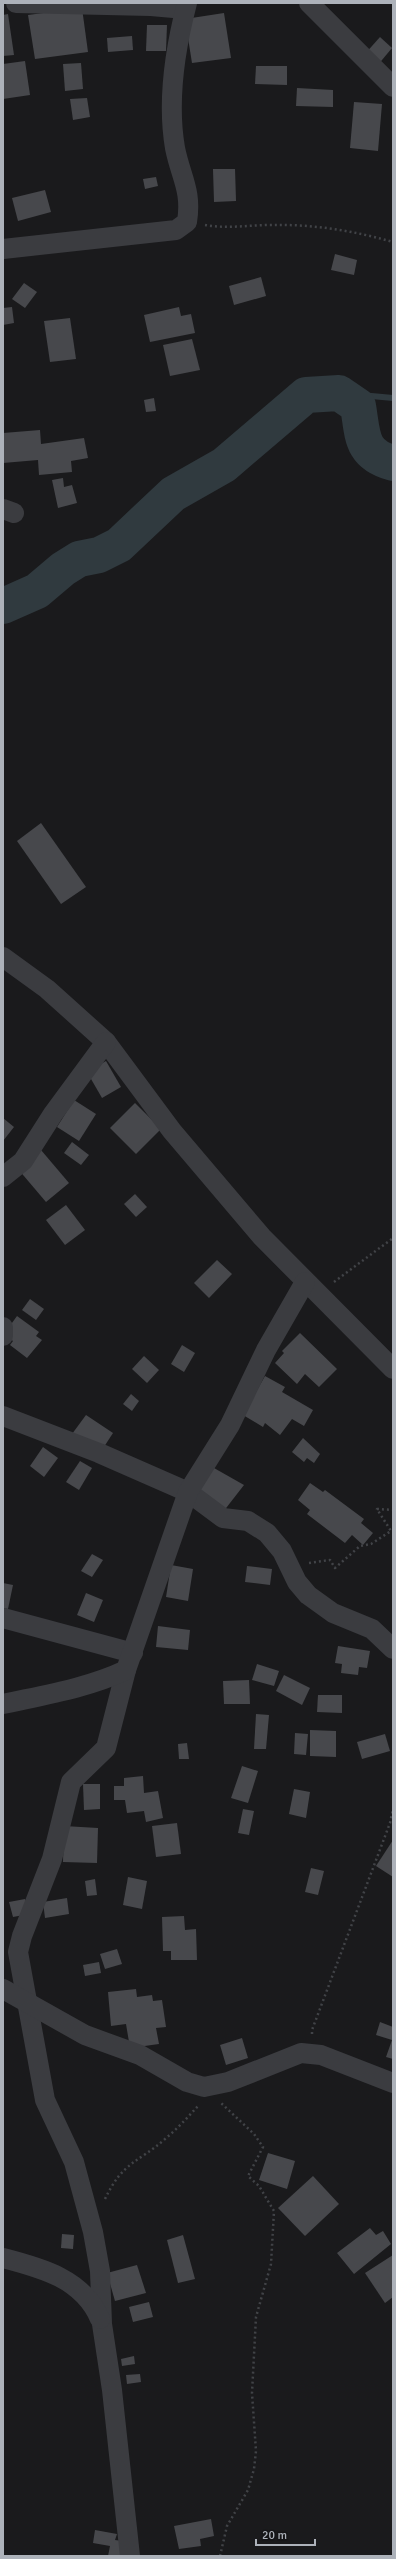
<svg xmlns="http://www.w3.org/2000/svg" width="396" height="2559" viewBox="0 0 396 2559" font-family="Signika,sans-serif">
	<rect width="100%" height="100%" fill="#1a1a1c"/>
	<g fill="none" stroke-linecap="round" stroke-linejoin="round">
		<!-- stream -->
		<polyline stroke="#303a3f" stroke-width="6" points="339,393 393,398"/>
		<!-- river -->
		<path stroke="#303a3f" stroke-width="36" d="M3,606L37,591L63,569L79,559L99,555L119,545L173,494L224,465L306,395L339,393L358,406C363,435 360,454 393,463"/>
	</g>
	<!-- building -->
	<g fill="#47484c">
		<polygon points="82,8 88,52 35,59 28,15"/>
		<polygon points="224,13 231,58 192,63 185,19"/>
		<polygon points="8,14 14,55 3,56 3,15"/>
		<polygon points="147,25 167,25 166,51 146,51"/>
		<polygon points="132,36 133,50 108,52 107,38"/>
		<polygon points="380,37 392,48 377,66 364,55"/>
		<polygon points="25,61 30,95 3,99 3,64"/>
		<polygon points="81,63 83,89 65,91 63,64"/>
		<polygon points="256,66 287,66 287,85 255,84"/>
		<polygon points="297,88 333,90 333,107 296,106"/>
		<polygon points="87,98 90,117 73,120 70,99"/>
		<polygon points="354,102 382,104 378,151 350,148"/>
		<polygon points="213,169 235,169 236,201 214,202"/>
		<polygon points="156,177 158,186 145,189 143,179"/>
		<polygon points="45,190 51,212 18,221 12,198"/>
		<polygon points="335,254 357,260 354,275 331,270"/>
		<polygon points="261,277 266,296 234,305 229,286"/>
		<polygon points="24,283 37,292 25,308 12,299"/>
		<polygon points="12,307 14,323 3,325 3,308"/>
		<polygon points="179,307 181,316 191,314 195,333 150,342 144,315"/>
		<polygon points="70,318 76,359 50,362 44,321"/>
		<polygon points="192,339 200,370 170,376 163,345"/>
		<polygon points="154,398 156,411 146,412 144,400"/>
		<polygon points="40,430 41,444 84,438 88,458 71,461 72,472 39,475 38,460 3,463 3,433"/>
		<polygon points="63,478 64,487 72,485 77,503 58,508 52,480"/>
		<polygon points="41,823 86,887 61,904 17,841"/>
		<polygon points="106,1061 121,1087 102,1098 87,1072"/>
		<polygon points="74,1100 96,1114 79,1141 57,1127"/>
		<polygon points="135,1103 161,1129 136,1154 110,1128"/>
		<polygon points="3,1118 14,1127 3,1141"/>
		<polygon points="72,1142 89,1155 81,1165 64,1153"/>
		<polygon points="41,1150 69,1183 46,1202 18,1169"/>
		<polygon points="135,1194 147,1207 136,1217 124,1204"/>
		<polygon points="66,1205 85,1230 65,1245 46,1220"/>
		<polygon points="217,1260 232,1274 209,1298 194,1283"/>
		<polygon points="30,1299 44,1309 36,1320 22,1310"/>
		<polygon points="17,1316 39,1332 36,1336 42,1340 27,1358 10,1345 13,1341 4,1334"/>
		<polygon points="300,1333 337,1369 319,1387 305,1374 297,1384 275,1363 284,1353 282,1351"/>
		<polygon points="182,1345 195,1353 184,1372 171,1364"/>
		<polygon points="144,1356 159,1370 147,1383 132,1369"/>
		<polygon points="265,1376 285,1387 282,1392 313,1410 304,1426 292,1419 280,1435 265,1423 263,1427 243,1415"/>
		<polygon points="131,1394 139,1401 132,1411 123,1404"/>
		<polygon points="86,1415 113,1433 100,1453 72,1434"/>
		<polygon points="303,1438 320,1454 314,1463 307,1458 304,1462 292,1452"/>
		<polygon points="43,1447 58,1458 44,1477 30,1466"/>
		<polygon points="80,1461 92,1468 79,1490 66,1482"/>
		<polygon points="214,1468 244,1485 223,1512 196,1493"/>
		<polygon points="310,1483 323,1492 325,1490 364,1519 361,1523 373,1533 363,1545 352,1535 345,1543 307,1514 310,1510 298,1500"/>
		<polygon points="92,1554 103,1560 92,1577 81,1571"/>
		<polygon points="171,1565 193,1569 188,1601 166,1597"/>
		<polygon points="247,1566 272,1569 270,1585 245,1582"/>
		<polygon points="3,1583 13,1585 8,1609 3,1608"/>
		<polygon points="86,1593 103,1600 94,1622 77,1615"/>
		<polygon points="158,1626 190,1630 188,1650 156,1647"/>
		<polygon points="338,1646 370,1651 367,1668 359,1667 358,1675 341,1673 342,1664 335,1663"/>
		<polygon points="257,1664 279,1671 274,1686 252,1680"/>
		<polygon points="284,1675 310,1688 302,1705 276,1691"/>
		<polygon points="249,1680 250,1704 224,1704 223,1681"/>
		<polygon points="318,1695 342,1695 342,1713 317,1712"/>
		<polygon points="256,1714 269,1715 266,1749 254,1749"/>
		<polygon points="310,1730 336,1731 336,1757 310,1756"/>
		<polygon points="295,1733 308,1734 306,1755 294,1754"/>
		<polygon points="385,1734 390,1751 362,1759 357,1742"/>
		<polygon points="187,1743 189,1759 179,1759 178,1744"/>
		<polygon points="242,1766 258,1771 248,1803 231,1798"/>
		<polygon points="143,1776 144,1793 158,1791 163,1818 146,1822 144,1811 127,1813 125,1800 114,1800 114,1786 124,1786 124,1778"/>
		<polygon points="83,1784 100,1784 100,1809 84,1810"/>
		<polygon points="294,1789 310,1792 306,1818 289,1814"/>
		<polygon points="243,1809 254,1811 249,1835 238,1833"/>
		<polygon points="177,1823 181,1854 156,1857 152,1826"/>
		<polygon points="64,1826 98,1828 97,1863 63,1862"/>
		<polygon points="393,1840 393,1877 376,1866"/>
		<polygon points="311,1868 324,1871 318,1895 305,1892"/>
		<polygon points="128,1877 147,1881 142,1909 123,1905"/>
		<polygon points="95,1879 97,1895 87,1896 85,1881"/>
		<polygon points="67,1898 69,1914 45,1918 43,1902"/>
		<polygon points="25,1899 29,1914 13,1917 9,1902"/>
		<polygon points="184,1916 185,1930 196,1929 197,1960 171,1960 171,1951 163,1951 162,1917"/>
		<polygon points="117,1949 122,1964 105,1969 100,1954"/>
		<polygon points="99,1962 101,1973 85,1976 83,1965"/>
		<polygon points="136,1989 137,1997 152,1995 153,2001 162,2000 166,2027 156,2028 159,2044 130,2048 126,2024 111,2026 108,1992"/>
		<polygon points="380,2022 393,2027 393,2059 386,2057 392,2040 376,2035"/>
		<polygon points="242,2038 248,2058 226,2065 220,2045"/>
		<polygon points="268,2153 295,2161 287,2189 259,2180"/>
		<polygon points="313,2176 339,2204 305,2236 278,2208"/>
		<polygon points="370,2228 376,2235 383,2231 391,2244 354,2274 337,2253"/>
		<polygon points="62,2234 74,2235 73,2249 61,2248"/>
		<polygon points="183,2235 195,2279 178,2283 167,2240"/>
		<polygon points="393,2255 393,2297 385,2303 365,2273"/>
		<polygon points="137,2265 146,2293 115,2301 107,2273"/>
		<polygon points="149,2302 153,2317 133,2322 129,2307"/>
		<polygon points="134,2356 135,2364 122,2366 121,2359"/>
		<polygon points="140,2374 141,2382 127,2384 126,2375"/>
		<polygon points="211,2519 214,2536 200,2539 201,2546 179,2549 174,2526"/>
		<polygon points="95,2530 117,2534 115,2540 123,2541 120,2556 108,2556 110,2546 93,2543"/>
	</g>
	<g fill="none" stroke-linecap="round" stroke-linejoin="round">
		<!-- path -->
		<g stroke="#414347" stroke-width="2.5" stroke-dasharray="2 3" stroke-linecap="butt">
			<path d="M205,225C227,229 249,225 272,225C312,224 355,231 393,242"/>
			<polyline points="334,1282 393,1238"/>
			<polyline points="309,1563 330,1560 335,1568 360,1546 371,1544 391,1531 377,1509 393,1510"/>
			<polyline points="312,2034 312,2030 390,1823 393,1809"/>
			<path d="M105,2199C123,2161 138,2163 165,2139C177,2129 188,2117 198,2106"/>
			<polyline points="220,2556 227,2526 248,2490 254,2469 256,2451 252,2393 256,2317 271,2264 274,2211 259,2186 248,2176 263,2147 254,2134 221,2103"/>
		</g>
		<!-- minor -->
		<g stroke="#3b3c40" stroke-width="20">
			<polyline points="16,3 151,6 185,9"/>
			<polyline points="309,3 393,87"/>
			<path d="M3,249L176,230L187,222C192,190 181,178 175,148C167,101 175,49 187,3"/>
			<polyline points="3,509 14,513"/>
			<polyline points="3,957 47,989 106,1042 172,1131 262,1237 393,1369"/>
			<polyline points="3,1177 23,1161 53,1114 106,1042"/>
			<polyline points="3,1327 3,1336"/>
			<polyline points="3,1416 99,1453 188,1492 223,1518 248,1521 267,1533 282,1551 297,1582 308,1595 333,1613 372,1629 393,1649"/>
			<polyline points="3,1618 133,1653"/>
			<polyline points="126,1670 106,1748 71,1782 52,1859 22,1936 18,1952 45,2100 74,2162 93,2232 100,2271 102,2324 112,2390 130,2556"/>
			<path d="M3,1704C44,1695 88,1688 126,1670L188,1492L230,1425L266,1350L305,1282"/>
			<polyline points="3,1989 85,2035 140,2055 187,2082 204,2087 228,2082 301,2053 321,2055 393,2083"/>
			<path d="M3,2258C42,2268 83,2279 100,2319"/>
		</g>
	</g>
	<!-- border -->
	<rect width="396" height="2559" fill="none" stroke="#adb2ba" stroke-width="8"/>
	<!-- scale -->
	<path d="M256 2539v6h59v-6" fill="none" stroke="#adb2ba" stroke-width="2"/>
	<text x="262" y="2539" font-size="12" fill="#adb2ba" stroke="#151517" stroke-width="3" paint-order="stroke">20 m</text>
</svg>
